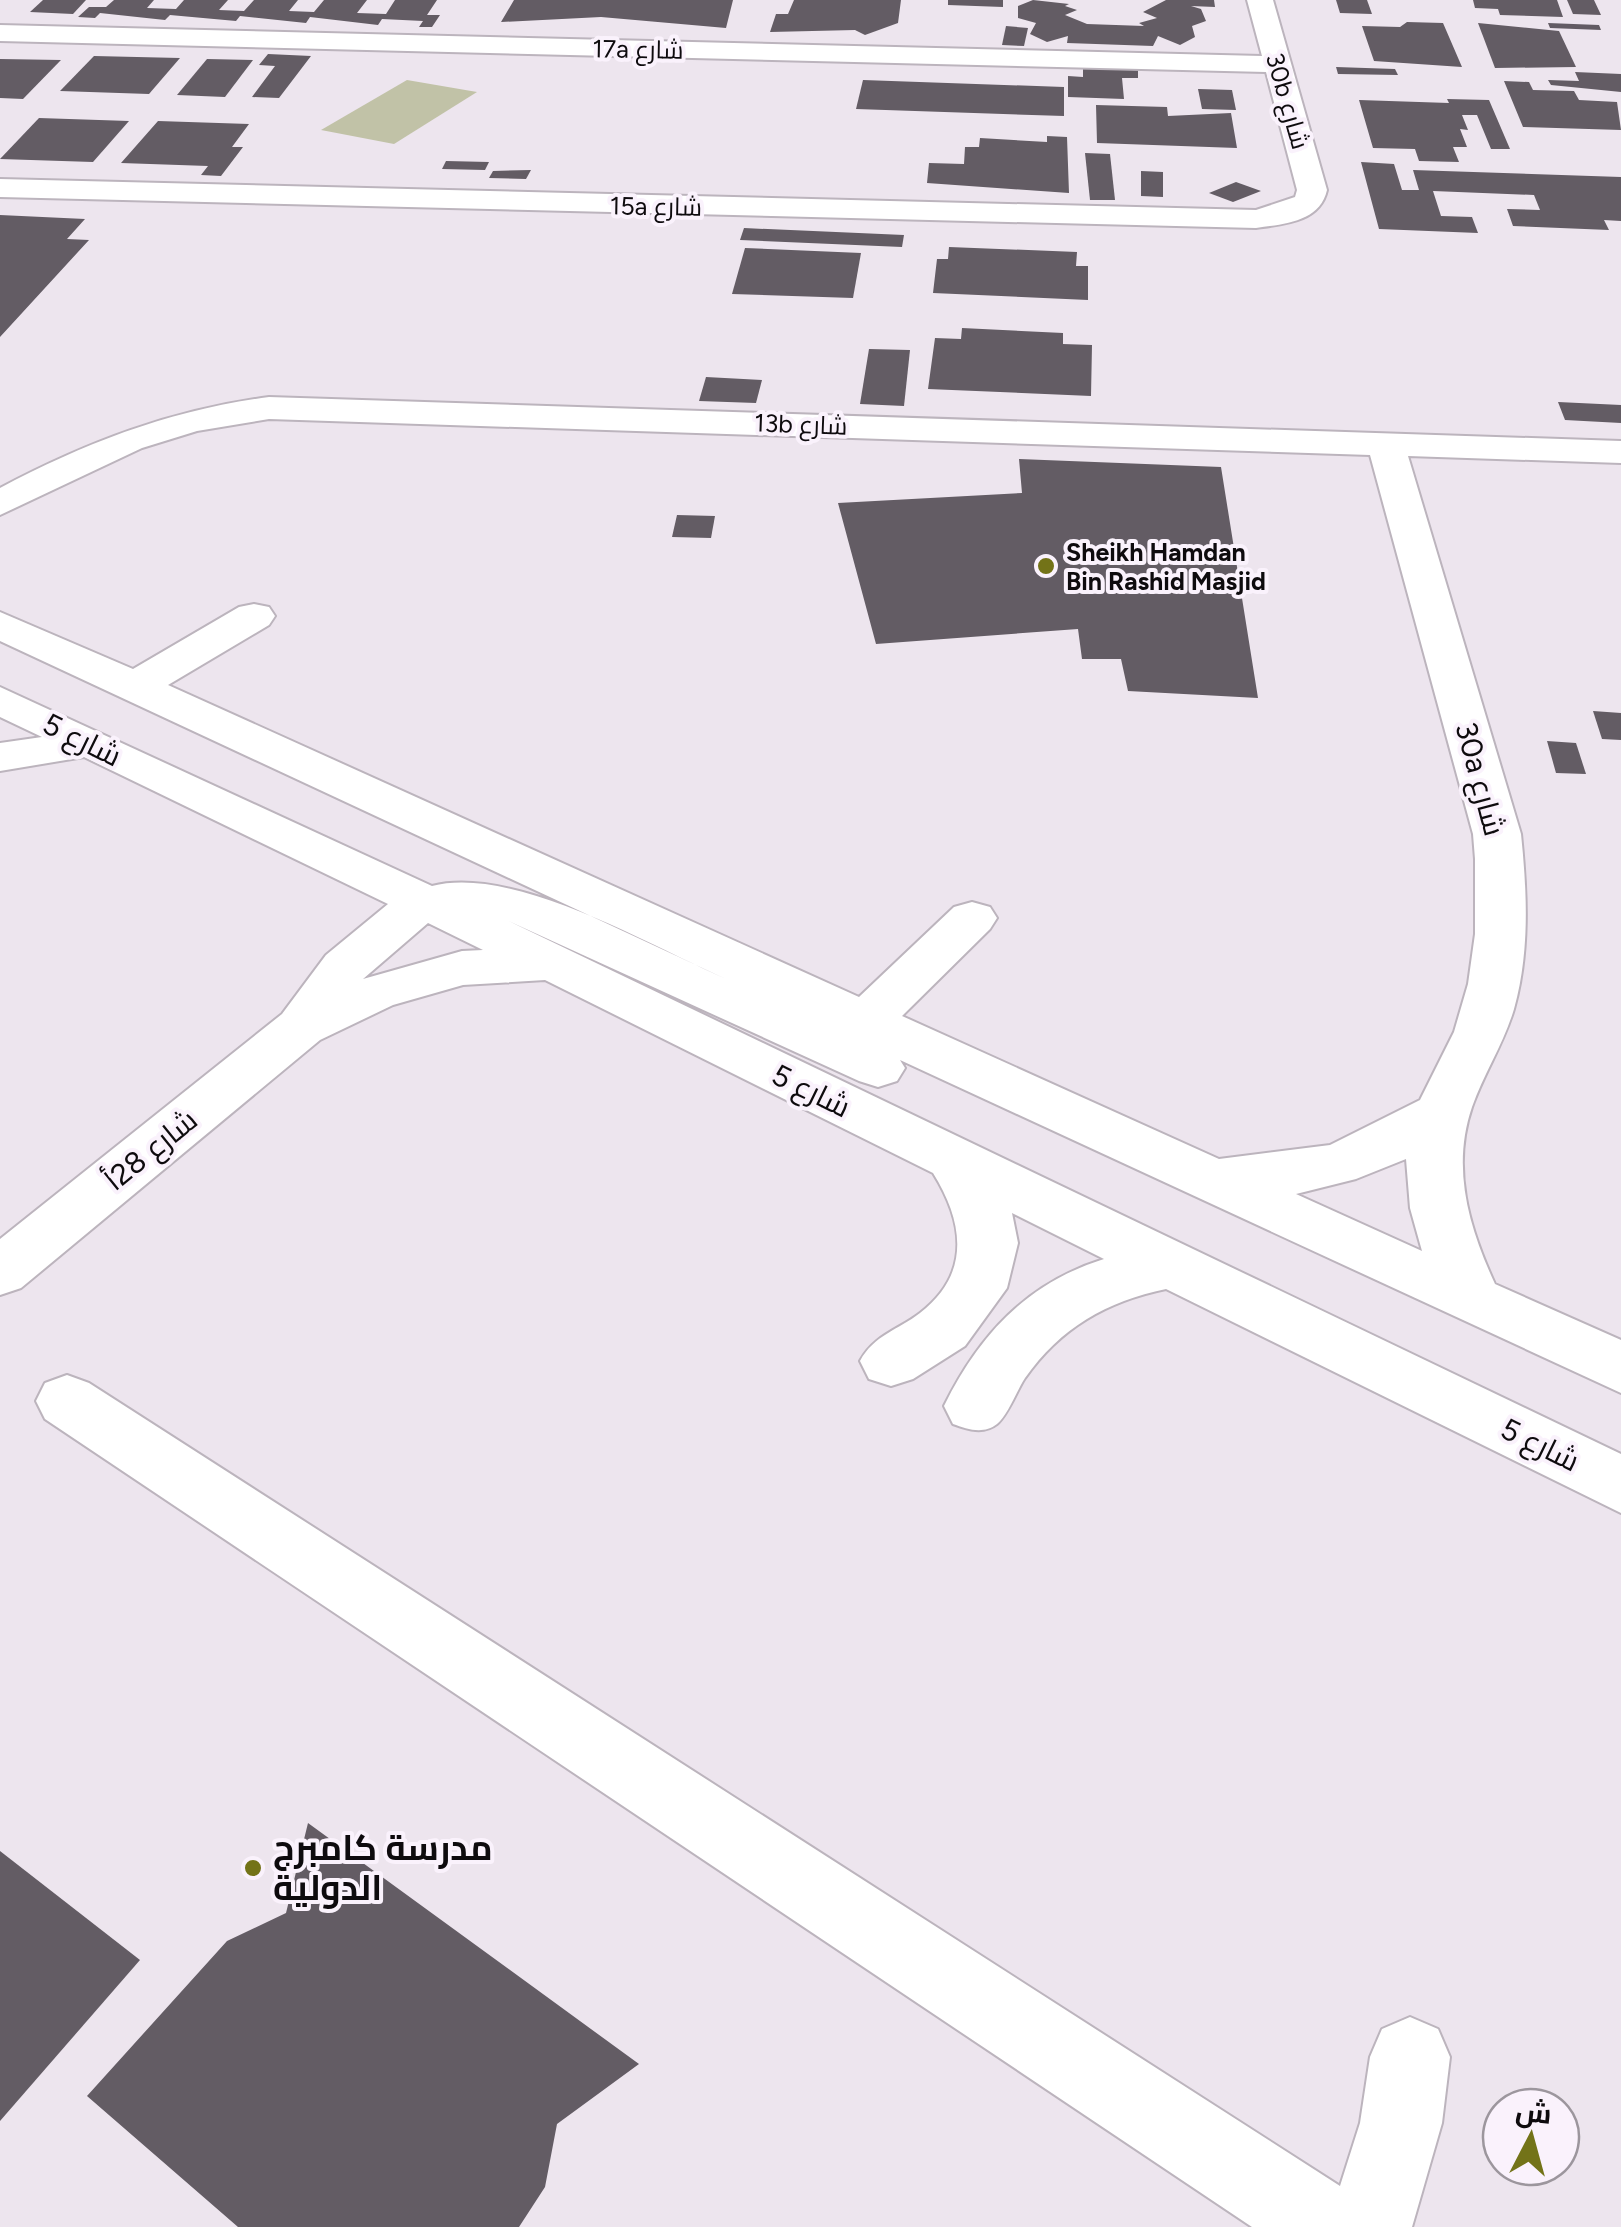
<svg xmlns="http://www.w3.org/2000/svg" width="1621" height="2227" viewBox="0 0 1621 2227" font-family="Figtree,Cairo,sans-serif">
	<rect width="100%" height="100%" fill="#ede5ee"/>
	<!-- green -->
	<polygon fill="#c1c2a7" points="407,80 477,92 394,144 321,130"/>
	<!-- building -->
	<g fill="#635c64">
		<polygon points="43,0 86,0 73,14 30,12"/>
		<polygon points="114,0 154,0 147,8 176,9 184,0 228,0 219,10 244,11 254,0 298,0 289,11 314,12 324,0 367,0 357,13 386,14 395,0 437,0 427,15 440,15 432,27 419,27 423,21 382,19 378,25 310,17 306,23 240,16 236,21 170,15 165,20 100,13 95,18 78,17 89,7 106,7"/>
		<polygon points="514,0 733,0 726,28 601,17 501,22"/>
		<polygon points="794,0 901,0 898,23 865,35 855,30 770,32 776,14 788,14"/>
		<polygon points="948,0 1003,0 1003,7 948,5"/>
		<polygon points="1033,0 1069,4 1065,6 1077,10 1065,15 1087,24 1144,26 1139,23 1157,18 1143,12 1166,0 1214,0 1215,7 1191,6 1201,9 1206,21 1192,26 1195,37 1180,45 1158,36 1153,46 1067,43 1068,36 1047,42 1030,34 1036,23 1018,18 1018,6"/>
		<polygon points="1336,0 1367,0 1372,14 1340,13"/>
		<polygon points="1473,0 1557,0 1563,17 1500,15 1498,9 1475,8"/>
		<polygon points="1567,0 1594,0 1601,15 1573,14"/>
		<polygon points="1407,22 1443,23 1462,67 1374,61 1362,26 1400,27"/>
		<polygon points="1478,23 1559,31 1576,67 1495,68"/>
		<polygon points="1548,23 1599,25 1601,30 1550,28"/>
		<polygon points="1006,26 1028,28 1024,46 1002,45"/>
		<polygon points="268,54 311,56 279,98 252,97 275,66 259,65"/>
		<polygon points="94,56 180,58 149,94 60,91"/>
		<polygon points="0,59 61,60 23,99 0,98"/>
		<polygon points="207,59 253,60 225,97 177,95"/>
		<polygon points="1336,67 1395,69 1398,75 1338,74"/>
		<polygon points="1083,68 1138,69 1138,78 1122,78 1124,99 1068,97 1068,76 1083,77"/>
		<polygon points="1575,72 1621,74 1621,92 1551,85 1548,80 1579,81"/>
		<polygon points="863,80 1064,87 1064,116 856,109"/>
		<polygon points="1504,81 1529,82 1533,90 1574,91 1579,100 1617,102 1621,130 1523,127"/>
		<polygon points="1198,89 1232,90 1236,110 1202,109"/>
		<polygon points="1447,99 1489,100 1510,149 1491,149 1477,115 1462,115 1468,130 1460,129 1467,147 1453,147 1459,162 1419,161 1415,149 1373,148 1359,100 1449,103"/>
		<polygon points="1096,105 1167,107 1168,116 1231,113 1237,148 1097,143"/>
		<polygon points="39,118 129,121 93,162 0,159"/>
		<polygon points="158,121 249,124 232,147 243,147 221,176 201,175 208,166 121,163"/>
		<polygon points="1047,136 1067,137 1069,193 927,183 929,163 964,164 965,147 979,147 980,138 1047,142"/>
		<polygon points="1085,153 1110,154 1115,200 1090,200"/>
		<polygon points="446,161 489,162 485,170 442,169"/>
		<polygon points="1361,162 1394,164 1402,190 1419,190 1413,170 1621,177 1621,221 1604,220 1609,230 1513,226 1507,209 1540,210 1534,195 1433,191 1441,216 1472,217 1478,233 1379,229"/>
		<polygon points="531,170 526,179 489,178 493,171"/>
		<polygon points="1141,171 1163,172 1163,197 1141,196"/>
		<polygon points="1236,182 1261,191 1233,202 1209,193"/>
		<polygon points="0,215 85,219 67,239 89,240 0,337"/>
		<polygon points="744,228 904,235 902,247 740,240"/>
		<polygon points="949,247 1077,252 1076,266 1088,266 1088,300 933,293 937,259 948,259"/>
		<polygon points="745,248 861,253 853,298 732,294"/>
		<polygon points="962,328 1063,333 1063,344 1092,345 1091,396 928,389 935,338 961,339"/>
		<polygon points="869,349 910,350 904,406 860,404"/>
		<polygon points="706,377 762,380 756,403 699,401"/>
		<polygon points="1558,402 1621,405 1621,423 1565,420"/>
		<polygon points="1019,459 1221,467 1258,698 1128,691 1121,659 1082,659 1078,629 876,644 838,503 1022,493"/>
		<polygon points="677,515 715,516 711,538 672,537"/>
		<polygon points="1593,711 1621,713 1621,740 1602,739"/>
		<polygon points="1547,741 1576,743 1586,774 1556,773"/>
		<polygon points="308,1823 639,2064 557,2124 545,2187 519,2227 238,2227 87,2096 227,1941 286,1913"/>
		<polygon points="0,1851 140,1960 0,2121"/>
	</g>
	<g fill="none" stroke-linecap="round" stroke-linejoin="round">
		<!-- minor casing -->
		<g stroke="#bcb4bd" stroke-width="4">
			<g id="minor">
				<path d="M1247,0H1273L1327,190C1320,222 1284,224 1256,228L0,197V179L1256,210L1295,197L1297,190L1266,72L0,41V25L1262,56Z"/>
				<path d="M269,397L1621,441V463L1408,456L1521,834C1527,892 1530,952 1514,1009C1504,1043 1484,1073 1472,1107C1451,1168 1469,1228 1495,1284L1621,1340V1393L900,1060L905,1068L897,1081L878,1087L859,1081L502,918L1621,1454V1513L1166,1289C1107,1301 1060,1328 1025,1378C1017,1390 1008,1415 997,1424C983,1435 967,1429 953,1424L944,1406C979,1335 1027,1283 1104,1259L1012,1213L1018,1243L1007,1288L965,1346L913,1379L891,1386L869,1379L860,1361C874,1335 898,1330 920,1313C972,1273 963,1221 933,1173L545,980L463,985L393,1005L320,1040L21,1288L0,1295V1239L282,1014L326,955L388,904L84,757L0,771V743L42,737L0,717V687L432,886C514,865 649,945 726,979L0,641V612L133,669L239,607L254,604L269,607L275,616L269,625L168,685L859,997L954,907L972,902L990,907L997,918L990,929L902,1016L1219,1159L1330,1145L1420,1100L1454,1032L1468,984L1475,934V859L1473,834L1370,455L269,419L197,431L142,448L0,515V488C87,442 171,410 269,397ZM428,923L483,950L462,951L363,979ZM1406,1159L1410,1208L1422,1251L1296,1194L1356,1179Z"/>
				<polygon points="67,1375 89,1383 1340,2186 1360,2123 1370,2057 1382,2029 1410,2017 1438,2029 1450,2057 1442,2123 1412,2227 1252,2227 45,1419 36,1401 45,1383"/>
			</g>
		</g>
		<!-- minor -->
		<use href="#minor" fill="#fff" fill-rule="evenodd"/>
	</g>
	<!-- markers -->
	<g fill="#737318" stroke="#faf2fc" stroke-width="4">
		<circle cx="1046" cy="566" r="10"/>
		<circle cx="253" cy="1868" r="10"/>
	</g>
	<g text-anchor="middle" stroke-width="8" stroke-linejoin="round" paint-order="stroke">
		<!-- far-street labels -->
		<g font-size="25" fill="#0e0b0e" stroke="#faf2fc">
			<text transform="translate(638 49) rotate(1)" y="9">17a شارع</text>
			<text transform="translate(1288 101) rotate(74)" y="9">30b شارع</text>
			<text transform="translate(656 206) rotate(1)" y="9">15a شارع</text>
			<text transform="translate(801 424) rotate(2)" y="9">13b شارع</text>
		</g>
		<!-- far-poi labels -->
		<g font-size="25" font-weight="bold" fill="#0e0b0e" stroke="#faf2fc" text-anchor="start">
			<text x="1066" y="561">Sheikh Hamdan<tspan x="1066" dy="29">Bin Rashid Masjid</tspan></text>
		</g>
		<!-- street labels -->
		<g font-size="30" fill="#0e0b0e" stroke="#faf2fc">
			<text transform="translate(82 740) rotate(26)" y="10">شارع 5</text>
			<text transform="translate(1480 779) rotate(75)" y="10">30a شارع</text>
			<text transform="translate(811 1091) rotate(26)" y="10">شارع 5</text>
			<text transform="translate(151 1150) rotate(-39)" y="10">شارع 28أ</text>
			<text transform="translate(1540 1445) rotate(26)" y="10">شارع 5</text>
		</g>
		<!-- near-poi labels -->
		<g font-size="35" font-weight="bold" fill="#0e0b0e" stroke="#faf2fc" text-anchor="start">
			<text x="273" y="1860">مدرسة كامبرج<tspan x="273" dy="40">الدولية</tspan></text>
		</g>
	</g>
	<!-- north arrow -->
	<g transform="translate(1531 2137) rotate(6)"><circle r="48" fill="#faf2fc" stroke="#9c969d" stroke-width="2.5"/>
	<path d="M0-8L18 38L0 25L-18 38Z" fill="#737318"/>
	<text y="-15" font-size="28" font-weight="bold" text-anchor="middle" fill="#0e0b0e">ش</text>
	</g>
</svg>
